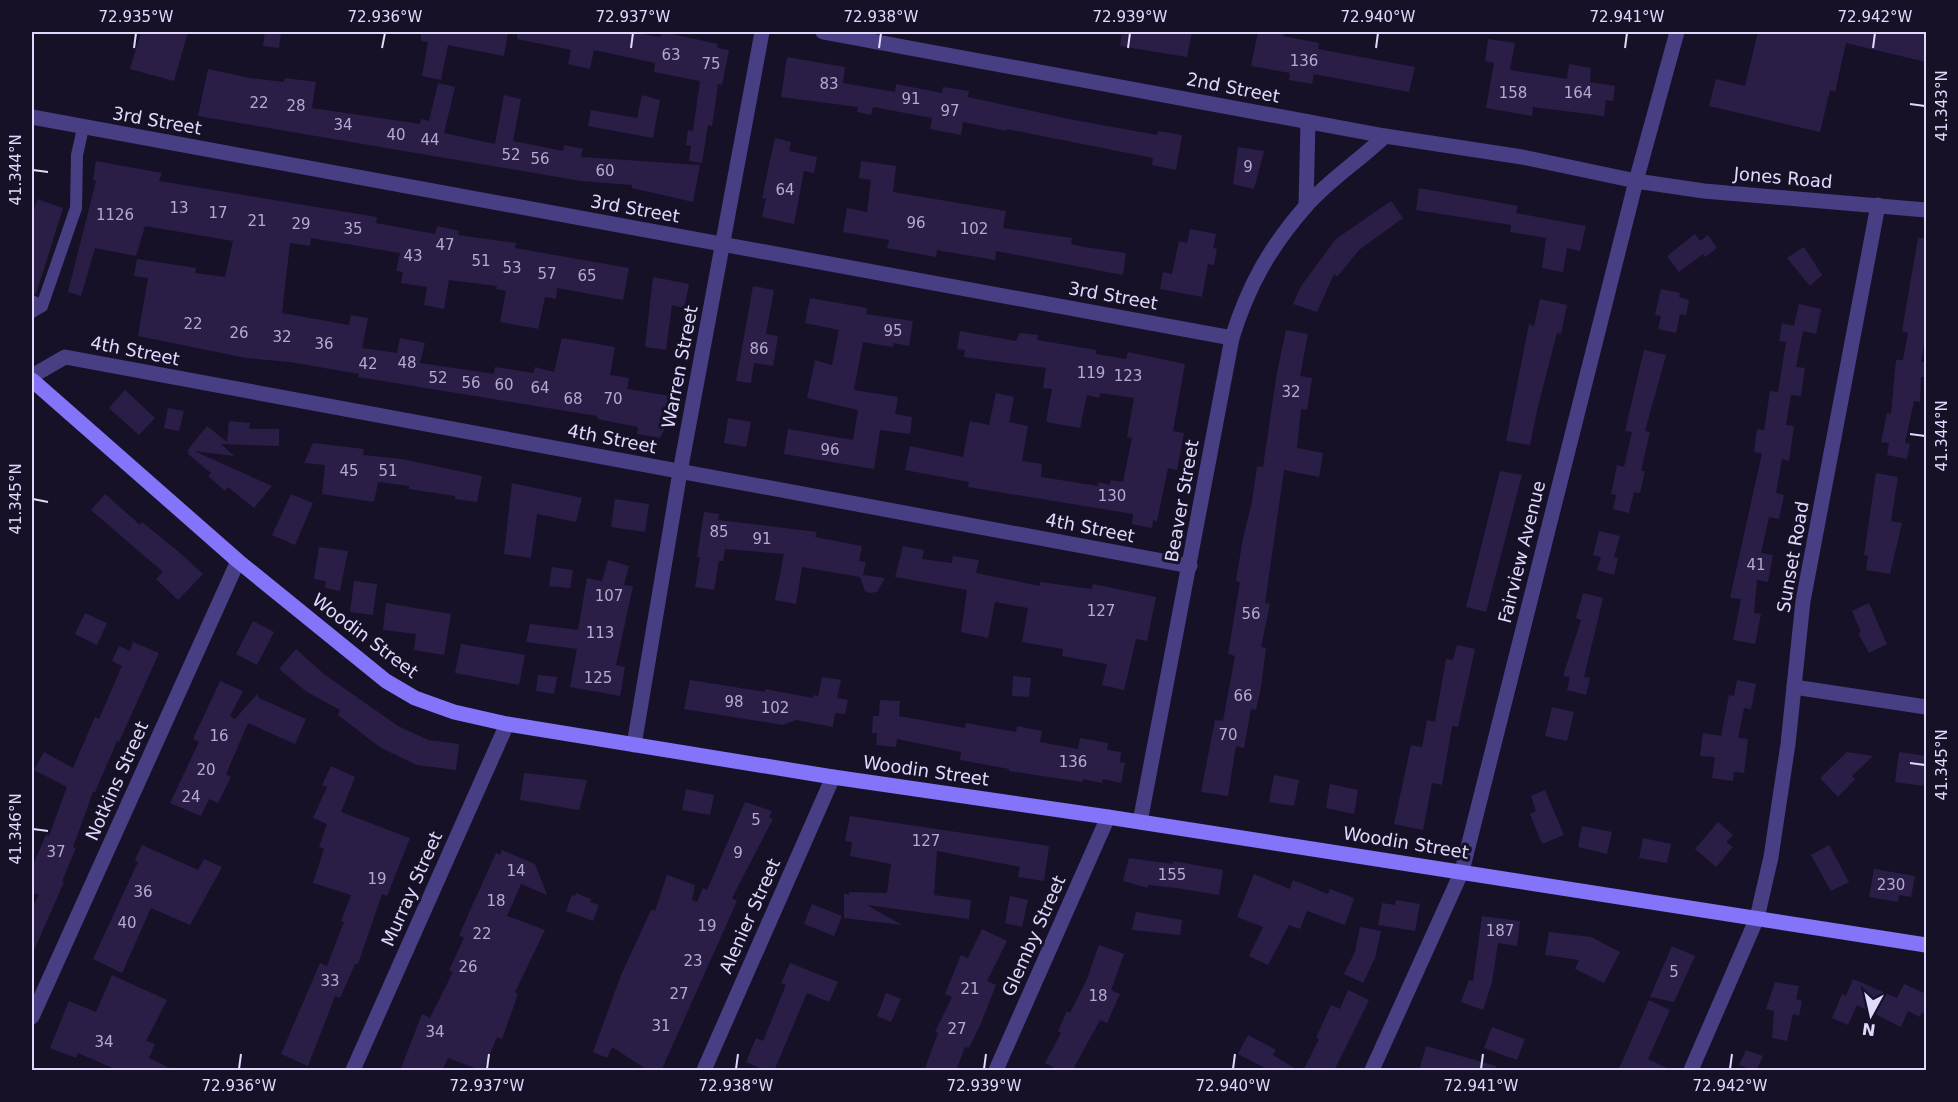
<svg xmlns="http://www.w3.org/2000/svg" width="1958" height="1102" viewBox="0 0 1958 1102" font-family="'DejaVu Sans',sans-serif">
	<rect width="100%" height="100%" fill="#171127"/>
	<!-- building -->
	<g fill="#2a1e47">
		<polygon points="141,32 188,32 174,81 130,69"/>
		<polygon points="265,32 281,32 279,48 263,46"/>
		<polygon points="421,32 508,32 504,56 448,45 441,80 422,76 428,42 421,41"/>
		<polygon points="517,32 631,32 660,37 663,32 718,44 717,48 729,50 722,85 718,84 712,126 708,125 702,163 689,161 691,146 686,145 688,130 693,131 700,81 654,72 655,63 594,50 590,69 568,64 571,50 517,39"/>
		<polygon points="1122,32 1192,32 1187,57 1120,46"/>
		<polygon points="1258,32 1284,32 1283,36 1319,43 1318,49 1415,67 1409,92 1314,74 1312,84 1289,80 1290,73 1251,66"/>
		<polygon points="1758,32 1926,32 1926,62 1846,43 1835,92 1830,90 1820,132 1709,106 1716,79 1745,86"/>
		<polygon points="1488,39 1515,43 1510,70 1567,79 1569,64 1591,68 1590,82 1615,86 1613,101 1606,100 1604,116 1533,107 1532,116 1486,108 1494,63 1485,61"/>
		<polygon points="787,57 845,67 843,83 895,92 896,84 942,93 943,87 969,91 968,97 1069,119 1157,135 1158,131 1182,135 1176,170 1152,165 1153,158 1007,129 1007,131 963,122 961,135 930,129 932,118 873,107 871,115 857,112 858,107 781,97"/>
		<polygon points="208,69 250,78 284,82 285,78 316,82 312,108 420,124 421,119 429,121 438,83 455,87 444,133 495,144 504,95 521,99 513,141 563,151 564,145 583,149 581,157 700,165 693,202 632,188 632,185 581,181 198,116"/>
		<polygon points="642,95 660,100 653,138 588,126 591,110 637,118"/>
		<polygon points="775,138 791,142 789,151 817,157 814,173 804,171 794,224 762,217 766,199 762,198"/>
		<polygon points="1238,147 1264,151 1254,189 1233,184"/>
		<polygon points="96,161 162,173 159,181 377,217 376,223 435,234 437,226 459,231 458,235 516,243 515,248 629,268 623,300 557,288 556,299 545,297 538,329 500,322 506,291 496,289 497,286 449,280 444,309 424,305 427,287 401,283 403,272 396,271 400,253 311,238 310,246 290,243 282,313 349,325 351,315 368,318 362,348 397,353 400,338 425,343 420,363 494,374 495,367 533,373 535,367 554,372 562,338 615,347 610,375 629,378 627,389 670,396 664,430 660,438 637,434 638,427 597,419 597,416 358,377 359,374 290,362 246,358 138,336 148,278 134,276 137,259 196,268 195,273 225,277 233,241 145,226 136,256 95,248 81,296 68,292 96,181 93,180"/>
		<polygon points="861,161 896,166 893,192 1006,211 1003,228 1072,238 1071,244 1084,247 1126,253 1123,275 996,251 995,260 937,250 936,257 887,248 889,240 843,232 847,208 867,212 871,180 859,178"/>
		<polygon points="1419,188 1518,206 1516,213 1586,226 1580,251 1567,248 1563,272 1542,268 1546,238 1510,232 1511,225 1416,210"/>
		<polygon points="37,199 63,208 36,294 32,293 32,216"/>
		<polygon points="1391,201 1403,218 1359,250 1337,277 1334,274 1317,312 1293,304 1301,286 1336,239"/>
		<polygon points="1190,229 1216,234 1213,248 1217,249 1214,265 1208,264 1202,297 1160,289 1163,272 1172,274 1179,241 1187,243"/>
		<polygon points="1695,234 1700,241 1708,235 1717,248 1705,257 1703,254 1679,272 1667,256"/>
		<polygon points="1918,238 1926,238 1926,334 1921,362 1926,362 1926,377 1921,377 1920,402 1914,401 1905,443 1910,444 1907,459 1887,455 1889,443 1881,442 1887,413 1891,414 1896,360 1903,360 1908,333 1902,331"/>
		<polygon points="1804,247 1822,275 1810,286 1787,258"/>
		<polygon points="653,277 689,284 684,308 672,305 666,350 645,347"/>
		<polygon points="753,286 774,290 766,334 778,336 773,366 754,363 751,383 736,381"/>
		<polygon points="1661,289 1680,293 1679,297 1689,300 1686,315 1680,314 1676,333 1658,329 1661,316 1655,315"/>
		<polygon points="810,298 867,308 866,314 913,321 909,346 894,343 893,347 863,342 854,390 898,397 895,414 912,417 910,434 880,430 874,469 784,454 788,429 853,440 858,410 807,398 815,360 832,365 839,330 805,323"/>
		<polygon points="1540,299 1567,305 1561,334 1557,333 1538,406 1530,445 1506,441 1529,324 1534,326"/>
		<polygon points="1799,304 1821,309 1816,334 1803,331 1796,367 1805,368 1801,396 1791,395 1786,425 1794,426 1789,461 1782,459 1776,493 1784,495 1779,519 1769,517 1761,553 1773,555 1768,582 1757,580 1754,613 1761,614 1755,644 1733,640 1741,599 1730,598 1762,453 1754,452 1757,429 1764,430 1770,391 1778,392 1786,342 1779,341 1782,323 1794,326"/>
		<polygon points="1286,330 1308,334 1300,376 1312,378 1307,410 1301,409 1297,448 1323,453 1319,477 1284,470 1265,603 1270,604 1261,647 1266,648 1261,687 1256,710 1251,709 1244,748 1236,746 1228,796 1201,792 1215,720 1223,721 1235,656 1228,654 1240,582 1236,581 1243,538 1252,502 1257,466 1263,467 1277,372"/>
		<polygon points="960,331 1016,341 1020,333 1038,335 1037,340 1096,350 1096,354 1126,359 1128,352 1185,364 1173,431 1184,433 1177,470 1168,468 1157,521 1153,520 1152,528 1132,524 1133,514 968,487 969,482 905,470 910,446 963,457 970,421 989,425 996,393 1014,397 1009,422 1028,426 1022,461 1042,464 1041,477 1098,486 1099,482 1110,485 1111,480 1123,482 1132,438 1127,437 1134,398 1100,393 1099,398 1087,395 1080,428 1046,422 1052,389 1043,388 1046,368 964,357 965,350 957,349"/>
		<polygon points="1644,350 1666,355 1645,431 1650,432 1641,471 1645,471 1640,493 1634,492 1629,513 1613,509 1616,495 1611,494 1617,465 1624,467 1632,432 1625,431"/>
		<polygon points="125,390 155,418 139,435 109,408"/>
		<polygon points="168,408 184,411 179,431 164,428"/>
		<polygon points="728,418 751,422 746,447 724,443"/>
		<polygon points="229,421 250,423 249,429 279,429 279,446 221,444 234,456 194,451 272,486 254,508 228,487 225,491 208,476 211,473 188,454 189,451 187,451 207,426 227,442"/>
		<polygon points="313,443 364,449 363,455 402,459 482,476 477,502 455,499 455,496 409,489 409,486 378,482 374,502 322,494 325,465 304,463"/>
		<polygon points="1500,471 1522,475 1486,612 1466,607"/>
		<polygon points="1876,473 1898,477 1891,521 1902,523 1890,574 1866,570 1868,556 1864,555"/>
		<polygon points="512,483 582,498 576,522 537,514 531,558 504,554"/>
		<polygon points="105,494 140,525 142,522 180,553 203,574 178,600 156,579 163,572 91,510"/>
		<polygon points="291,494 313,503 295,545 272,535"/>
		<polygon points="615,499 649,504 645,532 611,527"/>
		<polygon points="704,512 719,514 718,520 817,532 815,537 862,546 859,561 866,562 863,575 885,578 877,592 870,593 865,591 860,577 802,567 796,604 775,600 784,554 725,549 723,561 719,561 714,590 695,587 700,557 697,557"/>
		<polygon points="1599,531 1620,536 1614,557 1618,558 1614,575 1597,570 1601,557 1593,555"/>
		<polygon points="903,546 924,550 922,559 952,563 953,556 979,560 976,573 1040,586 1040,582 1092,589 1093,584 1156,597 1147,641 1136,639 1124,690 1102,685 1107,664 1062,656 1063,649 1022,642 1028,608 995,602 988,638 961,632 967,590 895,577"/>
		<polygon points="319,547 348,551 340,591 325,588 326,581 314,579"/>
		<polygon points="608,560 629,566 624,585 633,586 616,665 625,667 620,696 570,687 577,649 526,642 530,624 578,630 587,578 602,581"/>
		<polygon points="552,567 573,570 570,588 549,586"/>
		<polygon points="354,581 377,584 373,615 350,612"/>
		<polygon points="1583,593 1603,598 1584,677 1590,678 1586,695 1567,690 1570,677 1563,676 1581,620 1576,618"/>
		<polygon points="386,603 451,614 444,655 414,650 416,634 383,630"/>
		<polygon points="1869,603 1887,644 1869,653 1858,633 1861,632 1852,611"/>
		<polygon points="85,613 107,623 97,645 75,634"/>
		<polygon points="253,621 274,632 257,665 236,654"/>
		<polygon points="133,642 159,653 119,742 117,741 95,792 93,792 73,847 76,848 62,881 64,882 32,955 32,908 39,895 32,892 32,867 46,835 49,836 67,787 34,770 44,752 73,768 95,717 99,719 122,666 112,661 119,646 130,651"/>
		<polygon points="461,644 525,655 519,685 455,673"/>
		<polygon points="1457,645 1475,649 1458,727 1452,726 1442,785 1432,783 1423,830 1394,824 1411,745 1422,747 1427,720 1435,722 1446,659 1453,660"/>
		<polygon points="296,649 325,675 398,726 428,740 459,744 456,770 417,765 381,748 338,715 340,710 307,692 279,669"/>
		<polygon points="538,675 557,677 554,694 536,691"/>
		<polygon points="1013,676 1031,678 1029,697 1012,696"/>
		<polygon points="822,677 841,680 837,698 848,700 845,714 835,713 833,727 796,720 783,725 684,709 690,680 765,692 765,689 813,698 814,695 818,696"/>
		<polygon points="1737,680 1756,684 1751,709 1744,708 1738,738 1748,739 1744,773 1734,772 1733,781 1712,778 1715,757 1700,756 1703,733 1721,736 1729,695 1734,696"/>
		<polygon points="220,681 243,691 230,716 235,719 257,694 259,698 306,719 295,744 248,723 226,774 231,777 218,803 209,799 201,816 170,803 199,742 193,739"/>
		<polygon points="880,700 900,701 899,716 965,728 966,723 1016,732 1017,726 1042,731 1040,742 1078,749 1080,738 1108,743 1107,750 1121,752 1120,762 1125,763 1121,783 1103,779 1102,783 1083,779 1083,782 1009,771 1009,769 960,760 961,752 897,739 896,747 876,745 877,733 872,733 873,716 879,716"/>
		<polygon points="1552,707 1574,712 1567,741 1545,736"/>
		<polygon points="1847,752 1873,756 1852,776 1855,779 1838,797 1820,778"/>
		<polygon points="1899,752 1926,756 1926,783 1924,783 1923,786 1895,782"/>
		<polygon points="331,766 355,777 341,812 410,838 387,896 382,894 358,964 355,964 340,998 335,996 308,1066 281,1054 320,963 327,966 344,922 341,921 351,895 313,883 324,849 319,847 327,824 313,818 327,787 322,785"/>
		<polygon points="524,773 587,780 579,810 520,800"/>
		<polygon points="1274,775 1299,780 1294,806 1269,802"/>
		<polygon points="1330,784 1358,790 1354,814 1326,808"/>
		<polygon points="686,789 714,795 710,815 682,810"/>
		<polygon points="1545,790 1564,835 1542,844 1530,814 1536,811 1531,796"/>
		<polygon points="745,802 772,811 769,817 773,819 732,898 737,901 661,1071 649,1071 612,1047 607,1058 593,1052 621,975 651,910 655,911 667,875 695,885 692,900 697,902 703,888 707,890"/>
		<polygon points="850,816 1049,846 1044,881 1018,877 1020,867 937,851 934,895 971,900 969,919 867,905 902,925 844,918 844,893 849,895 849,892 887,893 891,864 850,856 852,842 845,841"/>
		<polygon points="1718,822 1733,835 1726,842 1733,847 1716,867 1695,849"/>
		<polygon points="1582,826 1612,832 1607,854 1578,847"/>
		<polygon points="1643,838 1671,844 1667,863 1639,858"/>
		<polygon points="142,845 198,870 204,859 222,867 190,925 151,908 122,973 93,959 138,862 135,860"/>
		<polygon points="1829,845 1849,882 1831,891 1811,855"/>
		<polygon points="502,850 535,864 547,895 521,884 507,916 545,930 515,992 518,994 502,1039 497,1037 483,1071 448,1058 442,1071 400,1071 422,1014 430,1018 453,972 449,970 464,938 459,935 496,853 500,855"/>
		<polygon points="1129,858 1173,864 1173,861 1223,870 1219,895 1176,888 1148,885 1148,888 1123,881"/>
		<polygon points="1874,869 1915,876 1911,897 1899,895 1898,902 1869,897"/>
		<polygon points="1254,874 1290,889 1293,880 1328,894 1330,889 1354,898 1345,925 1307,911 1300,929 1289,925 1268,965 1249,956 1263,927 1237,917"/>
		<polygon points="576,893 591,899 590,902 599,905 593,921 566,911 572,895 575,896"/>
		<polygon points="1010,896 1028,900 1022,927 1005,923"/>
		<polygon points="1396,900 1420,904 1415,931 1378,925 1382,903 1395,905"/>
		<polygon points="812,904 842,916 834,936 804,924"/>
		<polygon points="1136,912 1182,920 1180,935 1132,930"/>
		<polygon points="1482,916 1520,921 1517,946 1498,943 1492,982 1483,1010 1461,1002 1469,980 1473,981"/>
		<polygon points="1360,927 1381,931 1375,958 1363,983 1344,974 1355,952"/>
		<polygon points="982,929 1007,941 987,981 996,985 981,1023 969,1048 965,1047 956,1071 924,1071 938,1033 935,1032 952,997 945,994 961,955 968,958"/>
		<polygon points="1549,932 1591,937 1620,952 1604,983 1575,969 1579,960 1545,955"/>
		<polygon points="1099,945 1124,954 1111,990 1120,994 1107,1023 1100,1020 1072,1071 1060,1071 1045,1063 1061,1033 1058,1031 1067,1011 1070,1013 1087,979"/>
		<polygon points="1672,946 1695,956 1674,1002 1650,997"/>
		<polygon points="790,963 838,982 829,1002 807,993 774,1071 767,1071 746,1062 756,1038 763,1041 786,985 781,983"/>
		<polygon points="112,975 167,1000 146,1041 155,1044 149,1058 176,1071 120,1071 78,1053 76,1058 50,1048 69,1001 96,1012"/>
		<polygon points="1853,979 1897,998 1904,984 1926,994 1926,1014 1922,1012 1920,1017 1908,1011 1901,1027 1857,1005 1848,1025 1832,1018 1842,994 1846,996"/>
		<polygon points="1775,982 1799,986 1796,999 1802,1001 1799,1016 1793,1014 1787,1041 1772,1038 1774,1011 1766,1009"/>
		<polygon points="1348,990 1369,1000 1334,1071 1303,1071 1319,1039 1316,1038 1331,1005 1340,1009"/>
		<polygon points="886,993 901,999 891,1022 877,1016"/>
		<polygon points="1649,1000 1670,1010 1648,1059 1673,1071 1618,1071"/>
		<polygon points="1492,1027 1525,1039 1517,1060 1484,1048"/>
		<polygon points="1248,1035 1276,1050 1273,1055 1299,1071 1271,1071 1238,1054"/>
		<polygon points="1426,1046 1496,1066 1495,1071 1419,1071"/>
		<polygon points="1746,1050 1763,1056 1756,1071 1739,1065"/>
	</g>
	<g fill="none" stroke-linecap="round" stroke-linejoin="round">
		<!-- service -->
		<g stroke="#473e84" stroke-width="12">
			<polyline points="32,301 42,306 32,312"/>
			<polyline points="42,306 76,208 77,155 83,128"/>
		</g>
		<!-- minor -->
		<g stroke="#473e84" stroke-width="15">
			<polyline points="823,32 1385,136 1522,157 1636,181 1704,191 1926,210"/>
			<polyline points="32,117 1232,338"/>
			<polyline points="1306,206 1308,122"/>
			<polyline points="32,376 65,357 1190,566"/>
			<polyline points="1794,687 1926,707"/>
			<polyline points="634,745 680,472 762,32"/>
			<path d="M1140,822L1232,338C1248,286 1270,247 1306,206C1329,180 1360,160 1385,136"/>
			<polyline points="32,1017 238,561"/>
			<polyline points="353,1070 507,724"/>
			<polyline points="704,1070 833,777"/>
			<polyline points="996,1070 1108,817"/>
			<polyline points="1372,1070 1462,871"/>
			<polyline points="1691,1070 1757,918 1771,857 1788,744 1803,601 1878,205"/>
		</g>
		<!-- tertiary -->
		<polyline stroke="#473e84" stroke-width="15" points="1462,871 1636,181 1677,32"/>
		<!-- secondary -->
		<polyline stroke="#8474f9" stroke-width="15" points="32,380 238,561 386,681 415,698 454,712 507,724 833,777 1108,817 1926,945"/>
	</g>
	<!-- ticks -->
	<path fill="none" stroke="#e0d9fd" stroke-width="2" d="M134,48L136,33M382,48L385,33M631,48L633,33M879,48L881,33M1128,48L1130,33M1376,48L1378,33M1625,48L1627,33M1873,48L1875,33M1910,104L1925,106M33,170L48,172M1910,434L1925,436M33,499L48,502M1910,763L1925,765M33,829L48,831M239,1069L241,1054M487,1069L489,1054M736,1069L738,1054M984,1069L986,1054M1233,1069L1235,1054M1481,1069L1483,1054M1730,1069L1732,1054"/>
	<g text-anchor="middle" stroke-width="6" stroke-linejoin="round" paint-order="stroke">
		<!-- number labels -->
		<g font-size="15" fill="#b2aad0">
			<text x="671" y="60">63</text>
			<text x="1304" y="66">136</text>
			<text x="711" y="69">75</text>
			<text x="829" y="89">83</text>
			<text x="1513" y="98">158</text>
			<text x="1578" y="98">164</text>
			<text x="911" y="104">91</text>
			<text x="259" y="108">22</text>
			<text x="296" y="111">28</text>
			<text x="950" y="116">97</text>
			<text x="343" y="130">34</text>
			<text x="396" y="140">40</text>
			<text x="430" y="145">44</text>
			<text x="511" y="160">52</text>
			<text x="540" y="164">56</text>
			<text x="1248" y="172">9</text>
			<text x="605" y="176">60</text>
			<text x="785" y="195">64</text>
			<text x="179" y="213">13</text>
			<text x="218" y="218">17</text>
			<text x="115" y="220">1126</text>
			<text x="257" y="226">21</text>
			<text x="916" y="228">96</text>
			<text x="301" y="229">29</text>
			<text x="353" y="234">35</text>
			<text x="974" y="234">102</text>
			<text x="445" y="250">47</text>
			<text x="413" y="261">43</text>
			<text x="481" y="266">51</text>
			<text x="512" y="273">53</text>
			<text x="547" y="279">57</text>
			<text x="587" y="281">65</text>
			<text x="193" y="329">22</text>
			<text x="893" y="336">95</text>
			<text x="239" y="338">26</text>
			<text x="282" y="342">32</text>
			<text x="324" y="349">36</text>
			<text x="759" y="354">86</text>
			<text x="407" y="368">48</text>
			<text x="368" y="369">42</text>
			<text x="1091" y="378">119</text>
			<text x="1128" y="381">123</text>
			<text x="438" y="383">52</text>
			<text x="471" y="388">56</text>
			<text x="504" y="390">60</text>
			<text x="540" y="393">64</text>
			<text x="1291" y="397">32</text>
			<text x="573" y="404">68</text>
			<text x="613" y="404">70</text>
			<text x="830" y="455">96</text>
			<text x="349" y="476">45</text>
			<text x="388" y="476">51</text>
			<text x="1112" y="501">130</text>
			<text x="719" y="537">85</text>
			<text x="762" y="544">91</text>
			<text x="1756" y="570">41</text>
			<text x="609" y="601">107</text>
			<text x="1101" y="616">127</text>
			<text x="1251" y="619">56</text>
			<text x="600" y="638">113</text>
			<text x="598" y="683">125</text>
			<text x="1243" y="701">66</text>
			<text x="734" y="707">98</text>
			<text x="775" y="713">102</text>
			<text x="1228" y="740">70</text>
			<text x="219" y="741">16</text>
			<text x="1073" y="767">136</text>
			<text x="206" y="775">20</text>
			<text x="191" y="802">24</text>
			<text x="756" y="825">5</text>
			<text x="926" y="846">127</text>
			<text x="56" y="857">37</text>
			<text x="738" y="858">9</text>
			<text x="516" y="876">14</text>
			<text x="1172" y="880">155</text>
			<text x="377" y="884">19</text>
			<text x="1891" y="890">230</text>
			<text x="143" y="897">36</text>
			<text x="496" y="906">18</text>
			<text x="127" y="928">40</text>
			<text x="707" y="931">19</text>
			<text x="1500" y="936">187</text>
			<text x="482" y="939">22</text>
			<text x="693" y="966">23</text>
			<text x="468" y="972">26</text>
			<text x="1674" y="977">5</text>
			<text x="330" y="986">33</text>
			<text x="970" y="994">21</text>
			<text x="679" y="999">27</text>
			<text x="1098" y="1001">18</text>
			<text x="661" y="1031">31</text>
			<text x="957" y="1034">27</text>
			<text x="435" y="1037">34</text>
			<text x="104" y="1047">34</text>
		</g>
		<!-- street labels -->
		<g font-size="18" fill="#e0d9fd" stroke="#171127">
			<text transform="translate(1233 88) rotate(11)" y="6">2nd Street</text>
			<text transform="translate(157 121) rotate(10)" y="6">3rd Street</text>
			<text transform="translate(1783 178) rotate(5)" y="6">Jones Road</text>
			<text transform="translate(635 209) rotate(10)" y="6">3rd Street</text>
			<text transform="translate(1113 296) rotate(10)" y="6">3rd Street</text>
			<text transform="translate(135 351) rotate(11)" y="6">4th Street</text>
			<text transform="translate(680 367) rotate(-79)" y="6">Warren Street</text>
			<text transform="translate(612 439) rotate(11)" y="6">4th Street</text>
			<text transform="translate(1182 501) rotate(-80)" y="6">Beaver Street</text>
			<text transform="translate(1090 528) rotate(11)" y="6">4th Street</text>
			<text transform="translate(1522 552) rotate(-76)" y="6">Fairview Avenue</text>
			<text transform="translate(1793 557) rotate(-80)" y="6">Sunset Road</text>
			<text transform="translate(365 636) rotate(37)" y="6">Woodin Street</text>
			<text transform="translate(926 771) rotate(8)" y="6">Woodin Street</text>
			<text transform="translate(117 781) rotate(-66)" y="6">Notkins Street</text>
			<text transform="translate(1406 843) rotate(9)" y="6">Woodin Street</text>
			<text transform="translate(412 889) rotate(-66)" y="6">Murray Street</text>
			<text transform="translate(750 916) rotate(-66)" y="6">Alenier Street</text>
			<text transform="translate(1034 936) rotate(-66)" y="6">Glemby Street</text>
		</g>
	</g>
	<!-- border -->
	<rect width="1958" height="1102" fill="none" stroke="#171127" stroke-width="66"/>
	<!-- north arrow -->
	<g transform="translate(1871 1015) rotate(188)" stroke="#171127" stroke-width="4.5" paint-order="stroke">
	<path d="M0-4.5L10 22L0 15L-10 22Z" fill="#e0d9fd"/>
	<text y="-9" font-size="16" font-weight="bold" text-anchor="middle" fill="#e0d9fd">N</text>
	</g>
	<rect x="33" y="33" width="1892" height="1036" fill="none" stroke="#e0d9fd" stroke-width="2"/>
	<g font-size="15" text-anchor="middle" fill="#e0d9fd">
		<text x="136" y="22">72.935°W</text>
		<text x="385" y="22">72.936°W</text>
		<text x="633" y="22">72.937°W</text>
		<text x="881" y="22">72.938°W</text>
		<text x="1130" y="22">72.939°W</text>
		<text x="1378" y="22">72.940°W</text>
		<text x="1627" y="22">72.941°W</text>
		<text x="1875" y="22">72.942°W</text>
		<text transform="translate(1942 106) rotate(-90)" y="5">41.343°N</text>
		<text transform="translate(16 170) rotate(-90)" y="5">41.344°N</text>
		<text transform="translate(1942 436) rotate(-90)" y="5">41.344°N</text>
		<text transform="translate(16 499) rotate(-90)" y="5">41.345°N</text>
		<text transform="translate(1942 765) rotate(-90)" y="5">41.345°N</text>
		<text transform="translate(16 829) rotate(-90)" y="5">41.346°N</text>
		<text x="239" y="1091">72.936°W</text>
		<text x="487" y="1091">72.937°W</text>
		<text x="736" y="1091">72.938°W</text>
		<text x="984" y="1091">72.939°W</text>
		<text x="1233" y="1091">72.940°W</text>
		<text x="1481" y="1091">72.941°W</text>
		<text x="1730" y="1091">72.942°W</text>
	</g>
</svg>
